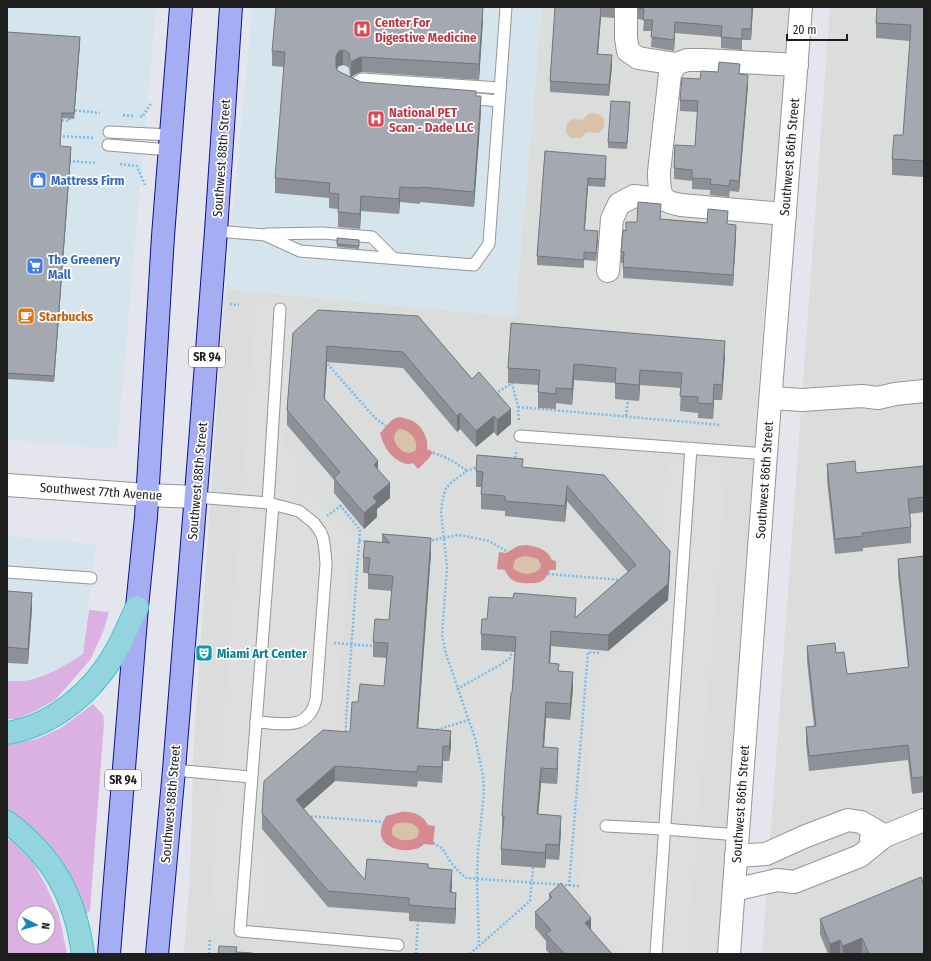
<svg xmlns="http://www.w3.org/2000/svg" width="931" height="961" viewBox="0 0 931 961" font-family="'Fira Sans Condensed',sans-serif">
	<rect width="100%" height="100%" fill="#e5e5ee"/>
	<!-- residential -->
	<g fill="#dbdcdc">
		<polygon points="542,7 791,7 762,336 718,954 184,954 190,874 194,738 225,289 515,317"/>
		<polygon points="830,7 924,7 924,954 762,954"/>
	</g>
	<!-- commercial -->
	<g fill="#d6e5ed">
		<polygon points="7,7 156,7 117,449 7,440"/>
		<polygon points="253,7 542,7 515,317 225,289"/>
		<polygon points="7,536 96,544 83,654 62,667 41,676 24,681 7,681"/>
	</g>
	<!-- grass -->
	<g fill="#dbb0e3" fill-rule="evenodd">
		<path d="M89,610L109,612L103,632L90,660L71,682L55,700L37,710L17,719H7V681C12,681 18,681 23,681C43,679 66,665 83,654Z"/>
		<polygon points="93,704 103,715 104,723 90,910 85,916 7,812 7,745 37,739 61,728"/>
		<path d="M7,839L13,842L33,862L46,886L59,915L67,954H7ZM24,913H48V937H24Z"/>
	</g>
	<!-- pitch -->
	<g fill="#d68b90">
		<path d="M400,417C404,418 409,419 413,421C422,426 429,439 427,449L433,452L429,458L418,469L413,463C405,467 393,458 388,451C384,446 382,439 380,433C387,427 390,418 400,417Z"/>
		<path d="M527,545C538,547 547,549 552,560L556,561V570H550C548,574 545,580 540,582C537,583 534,583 531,583C518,584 510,582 505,570L497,569L499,552L506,553L518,546Z"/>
		<path d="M401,812C412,811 422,814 428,825L435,826L433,845L424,844C415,855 383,851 381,835C380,828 383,822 386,816Z"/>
	</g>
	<!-- parking -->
	<g fill="#dedede">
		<polygon points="256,303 295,310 284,446 295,457 296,490 310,494 331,512 352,539 335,731 260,792 257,852 267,862 264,913 209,917"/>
		<polygon points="668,462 727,465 687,954 623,954 621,950 594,935 590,907 580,900 580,886 595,669 663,615 673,590 660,535"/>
	</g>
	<!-- water -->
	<g fill="#d8c3aa">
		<polygon points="590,113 599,114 604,119 604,128 598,133 587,132 580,138 571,138 566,132 567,123 572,119 582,120"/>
		<path d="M399,429C409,429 420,441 415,451C402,459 386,437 399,429Z"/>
		<path d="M525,556L531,557L538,559L541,565L540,569C532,576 520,575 513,568L514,562L517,558Z"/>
		<path d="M398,823C406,822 414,822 419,830L418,836C411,843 398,841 392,834C391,828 393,825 398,823Z"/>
	</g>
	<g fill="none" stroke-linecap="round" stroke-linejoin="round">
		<!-- service casing -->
		<g stroke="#959595" stroke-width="13">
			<g id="service">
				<polyline points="352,85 362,79 500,88"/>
				<polyline points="466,98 499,101"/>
				<polyline points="109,132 171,135"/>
				<polyline points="108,145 170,150"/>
				<polyline points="216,231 265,235 300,251 474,265 489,244 506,7"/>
				<polyline points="267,234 323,233 372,237 393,258"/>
				<polyline points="520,436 766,454"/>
				<path d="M196,497L268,503L299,511L314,523L320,531L323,538L325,551L326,564L316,699C309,732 282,723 256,722"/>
				<polyline points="268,503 280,309"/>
				<polyline points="273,504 240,931 398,945"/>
				<polyline points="7,572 91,578"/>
				<polyline points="174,770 251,777"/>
				<polyline points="606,826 664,829 738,835"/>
				<polyline points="656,954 691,448"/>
			</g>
		</g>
		<!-- minor casing -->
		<g stroke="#959595" stroke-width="24">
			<g id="minor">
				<polyline points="626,9 626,38 628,51 638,58 676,64"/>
				<path d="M785,214L681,205C677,204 669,203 666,200C659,195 659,179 659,172L670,74L676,64L687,60H704L797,65"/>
				<polyline points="608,271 612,219 619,204 634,196 665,200"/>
				<polyline points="771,398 802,400 862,396 878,398 895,394 924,391"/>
				<polyline points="871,839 885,836 924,820"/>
				<polyline points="736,856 766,854 806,836 848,820 861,822 885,836"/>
				<polyline points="734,890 777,880 794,882 860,856 885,836"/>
			</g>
		</g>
		<!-- tertiary casing -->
		<g stroke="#959595" stroke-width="24">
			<g id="tertiary">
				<polyline points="7,485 147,495 196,497"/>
				<polyline points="729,954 766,454 801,7"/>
			</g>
		</g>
		<!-- primary casing -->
		<g stroke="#0f108a" stroke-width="24">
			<g id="primary">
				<polyline points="109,954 137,607 146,517 163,236 181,7"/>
				<polyline points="157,954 174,770 200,443 216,231 231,7"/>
			</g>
		</g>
		<!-- motorway casing -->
		<g stroke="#35c9c6" stroke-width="24">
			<g id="motorway">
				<path d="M7,733C53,726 94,691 116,651C124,637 130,621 137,607"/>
				<path d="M7,822C54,857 75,897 83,954"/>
			</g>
		</g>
		<!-- path -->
		<g stroke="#78bbec" stroke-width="2.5" stroke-dasharray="2 2" stroke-linecap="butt">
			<polyline points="71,110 100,113"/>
			<polyline points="123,115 133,116"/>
			<polyline points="140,116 142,117 152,102"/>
			<polyline points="61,123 61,120 69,121 70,117"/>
			<polyline points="59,136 94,138"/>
			<polyline points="69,161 96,163"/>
			<polyline points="120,164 137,166 145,185"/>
			<polyline points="230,304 239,305"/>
			<polyline points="325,361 375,418 386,426"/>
			<polyline points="495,394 512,383 518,407 519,422"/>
			<polyline points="518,407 721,425"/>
			<polyline points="626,416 628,400"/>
			<path d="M433,453C447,457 455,462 467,471"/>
			<polyline points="515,462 516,451"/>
			<polyline points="479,466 467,471 453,481 446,488 443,498 441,512 447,567 442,635 446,654 475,738 483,775 484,791 478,851 477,879 479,946"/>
			<polyline points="340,505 360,530 346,720 346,735"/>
			<polyline points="327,516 343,504"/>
			<polyline points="359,541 371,542"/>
			<polyline points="428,541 458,535 465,536 489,541 508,552"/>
			<polyline points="548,574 622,580"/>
			<polyline points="334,643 374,646"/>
			<polyline points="457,689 500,665 510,658 512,652"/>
			<polyline points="433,731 469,720"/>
			<polyline points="307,816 384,822"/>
			<path d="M433,843C444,848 444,852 450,861C455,868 460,873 466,878L580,886"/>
			<polyline points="569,886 588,652 598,653 598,650"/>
			<polyline points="209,954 210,938"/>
			<polyline points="416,954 418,921"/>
			<polyline points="470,954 530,901 533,867"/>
		</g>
		<!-- service -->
		<use href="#service" stroke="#fff" stroke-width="11"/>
		<!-- minor -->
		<use href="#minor" stroke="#fff" stroke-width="22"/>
		<!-- tertiary -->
		<use href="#tertiary" stroke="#fff" stroke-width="22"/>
		<!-- primary -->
		<use href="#primary" stroke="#a6aef3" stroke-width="22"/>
		<!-- motorway -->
		<use href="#motorway" stroke="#94d4de" stroke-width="22"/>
	</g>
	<!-- wall -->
	<g fill="#8d9097">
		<polygon points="555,7 614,7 614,18 601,17 598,54 612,66 609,96 550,92 550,81"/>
		<polygon points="638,7 753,7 751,40 742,40 742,50 721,48 721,37 675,33 674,51 651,47 652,31 643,31 644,20 638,19"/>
		<polygon points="924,7 924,177 892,175 892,159 903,135 910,41 876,38 876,23"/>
		<polygon points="483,20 479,80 362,72 358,73 351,77 350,77 349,68 346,66 343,65 339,66 337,69 337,70 340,72 361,82 476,96 481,111 474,207 420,202 420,204 400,202 399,214 361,211 360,229 338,227 338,209 329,208 329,198 275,193 275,178 284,67 272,66 272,51"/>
		<polygon points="7,32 80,43 74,119 62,118 60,146 71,153 54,382 7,379"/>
		<polygon points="740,74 748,85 739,192 730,191 729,197 710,195 710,190 692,189 692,181 674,179 674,168 695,146 698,112 680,111 680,100 700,79"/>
		<polygon points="630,108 627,149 608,148 608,142"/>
		<polygon points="545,151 606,164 605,187 588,186 585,230 598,239 596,261 584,260 584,268 537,265 537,256"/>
		<polygon points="661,215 661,219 728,224 736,236 733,286 623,278 623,263 621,263 621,252 626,231 637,222"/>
		<polygon points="337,238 359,240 359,249 337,247"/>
		<polygon points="418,316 511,424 497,436 494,432 476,447 460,429 457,432 403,368 327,362 325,399 378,469 390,498 377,509 377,517 364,529 334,493 334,480 287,425 287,410 293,333"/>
		<polygon points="725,356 722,400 714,400 713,419 698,418 698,413 680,411 681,388 640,385 639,401 615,399 615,383 574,380 572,405 556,403 556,409 538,408 538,385 508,383 508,368"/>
		<polygon points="827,464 856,473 924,466 924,512 910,514 911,527 911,543 863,548 863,551 835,554 827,480"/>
		<polygon points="523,468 604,475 670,566 668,600 608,651 551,646 550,663 559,671 573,688 570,720 546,718 544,747 558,764 557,784 541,783 538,814 561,831 559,860 546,859 545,868 501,865 501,849 502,832 502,816 515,652 481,650 481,634 487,619 575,618 628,572 567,501 565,522 505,516 505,511 481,509 481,487 476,487 476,471"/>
		<polygon points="382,534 431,553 418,728 451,746 449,761 443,761 442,783 418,781 417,787 335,781 303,809 365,880 428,868 452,885 451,893 456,908 455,924 409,921 409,913 328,907 262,829 262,813 350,732 358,702 384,686 387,658 373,657 373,642 389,620 392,591 368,589 368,573 363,573 363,557 382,543"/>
		<polygon points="924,556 924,792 912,794 908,760 809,771 806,743 806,727 814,726 807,661 807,646 836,653 847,674 908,667 898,575 898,559"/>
		<polygon points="7,591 32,608 28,664 7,663"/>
		<polygon points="549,894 591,930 612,954 550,954 546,950 546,941 535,928 535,912 549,900"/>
		<polygon points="820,919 924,954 863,954 862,953 860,954 828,954 820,934"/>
	</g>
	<!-- shaded-wall -->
	<g fill="#73767b">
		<polygon points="483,7 483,20 479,80 479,64"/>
		<polygon points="601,7 601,17 597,65 597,54"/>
		<polygon points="752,7 753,7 751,40 751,29"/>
		<polygon points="675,22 675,33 674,51 674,40"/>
		<polygon points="80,37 80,43 74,119 74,113"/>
		<polygon points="343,50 343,65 339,66 337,69 336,72 336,57 337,54 339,51"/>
		<polygon points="612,55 612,66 609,96 609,85"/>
		<polygon points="362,57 362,72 358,73 351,77 351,62 358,58"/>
		<polygon points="748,75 748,85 739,192 739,181"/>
		<polygon points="481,96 481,111 474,207 474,192"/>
		<polygon points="71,147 71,153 54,382 54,376"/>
		<polygon points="606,156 606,164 605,187 605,179"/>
		<polygon points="588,178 588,186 584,238 584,230"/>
		<polygon points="400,187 400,202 399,214 399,199"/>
		<polygon points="361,196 361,211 360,229 360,214"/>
		<polygon points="736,225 736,236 733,286 733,275"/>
		<polygon points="598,231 598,239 596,261 596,253"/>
		<polygon points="725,341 725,356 722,400 722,385"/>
		<polygon points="327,346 327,362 324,413 324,398"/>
		<polygon points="574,364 574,380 572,405 572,389"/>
		<polygon points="640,370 640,385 639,401 639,385"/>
		<polygon points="714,384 714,400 713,419 713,404"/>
		<polygon points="511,409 511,424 497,436 497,420"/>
		<polygon points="460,413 460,429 457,432 457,416"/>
		<polygon points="494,416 494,432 476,447 476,431"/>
		<polygon points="378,461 378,477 374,465"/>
		<polygon points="390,483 390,498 377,509 377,517 364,529 364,513 373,497"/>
		<polygon points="567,486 567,501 565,522 565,506"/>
		<polygon points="431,538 431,553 417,744 417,728"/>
		<polygon points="670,551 670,566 668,600 608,651 608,635"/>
		<polygon points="32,593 32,608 28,664 28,649"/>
		<polygon points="551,631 551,646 549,678 549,663"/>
		<polygon points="573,672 573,688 570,720 570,704"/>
		<polygon points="546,702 546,718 543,762 543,747"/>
		<polygon points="451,731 451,746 449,761 449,746"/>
		<polygon points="443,746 443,761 442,783 442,767"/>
		<polygon points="558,748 558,764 557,784 557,769"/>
		<polygon points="335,766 335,781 296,816 296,800"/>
		<polygon points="541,768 541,783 537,829 537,814"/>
		<polygon points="561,816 561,831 559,860 559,845"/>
		<polygon points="546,844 546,859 545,868 545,853"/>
		<polygon points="452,870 452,885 450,908 450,892"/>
		<polygon points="456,893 456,908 455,924 455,909"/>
		<polygon points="591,918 591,933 585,923"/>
		<polygon points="862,938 862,953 860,954 843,954 843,946"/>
		<polygon points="840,940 840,954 830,954 830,944"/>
	</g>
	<!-- building -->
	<g fill="#a4a8b0" stroke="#73767b">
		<polygon points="276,7 483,7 479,64 362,57 358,58 351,62 350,61 349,53 346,51 343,50 339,51 337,54 336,57 336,66 337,70 340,72 361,82 476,91 476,96 481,96 474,192 420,187 420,188 400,187 399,199 361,196 360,214 338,212 339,194 329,193 330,183 275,178 285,52 272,51"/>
		<polygon points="555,7 601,7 597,54 612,55 609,85 550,81"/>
		<polygon points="638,7 752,7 751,29 742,29 742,39 721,37 722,26 675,22 674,40 651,37 653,20 643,20 644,9 638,8"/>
		<polygon points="877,7 924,7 924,161 892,159 894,135 903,135 911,25 876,23"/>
		<polygon points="7,32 80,37 74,113 62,113 60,146 71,147 54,376 7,373"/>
		<polygon points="719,62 740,64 739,74 748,75 739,181 730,180 729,186 710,184 711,179 692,178 692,170 674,168 675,145 695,146 698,101 680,100 682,78 700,79 701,71 718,72"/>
		<polygon points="611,101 630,102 627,143 608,142"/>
		<polygon points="545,151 606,156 605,179 588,178 584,230 598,231 596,253 584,252 584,260 537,256"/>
		<polygon points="638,202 661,204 660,219 707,223 708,209 728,211 727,224 736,225 733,275 623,267 624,252 621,252 623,230 626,231 626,222 637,222"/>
		<polygon points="337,238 359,240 359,246 337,244"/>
		<polygon points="318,310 418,316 472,379 479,372 511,409 497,420 494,416 476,431 460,413 457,416 403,352 327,346 324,398 378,461 374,465 390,483 373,497 377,502 364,513 334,478 340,472 287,410 293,333"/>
		<polygon points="511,323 725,341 722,385 714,384 713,404 698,403 698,397 680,396 682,373 640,370 639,385 615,383 616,368 574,364 572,389 556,388 556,394 538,392 540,370 508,368"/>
		<polygon points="477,455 523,459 522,467 604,475 670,551 668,584 608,635 551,631 549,663 559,664 558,671 573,672 570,704 546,702 543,747 558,748 557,769 541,768 537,814 561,816 559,845 546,844 545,853 501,849 504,816 502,816 505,770 511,693 512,693 516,637 481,634 482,619 487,619 489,597 513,598 514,593 576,598 575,618 636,565 567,486 565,506 505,501 505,496 481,494 483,472 476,471"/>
		<polygon points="855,461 856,473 924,466 924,497 908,499 911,527 862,533 863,536 835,539 827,464"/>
		<polygon points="382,534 431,538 417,728 451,731 449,746 443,746 442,767 418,766 417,772 335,766 296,800 365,880 367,859 428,864 428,868 452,870 450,892 456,893 455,909 409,905 409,898 328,891 262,813 264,781 323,730 350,732 352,702 358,702 360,684 384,686 388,643 373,642 375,619 389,620 393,576 368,574 370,558 363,557 365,541 390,543"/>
		<polygon points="924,556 924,777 912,778 908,745 809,756 806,727 816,726 807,646 835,643 836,653 844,652 847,674 909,667 898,559"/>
		<polygon points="7,591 32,593 28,649 7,647"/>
		<polygon points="921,877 924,885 924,954 869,954 862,938 843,946 840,940 830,944 820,919"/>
		<polygon points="561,883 591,918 585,923 612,954 565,954 558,947 546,934 551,930 535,912 552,897 549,894"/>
		<polygon points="219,946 237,947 236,952 252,953 252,954 218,954"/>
	</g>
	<!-- icons -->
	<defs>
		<g id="hospital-square" transform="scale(0.9)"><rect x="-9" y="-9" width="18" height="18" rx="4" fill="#e0444e" stroke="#fff"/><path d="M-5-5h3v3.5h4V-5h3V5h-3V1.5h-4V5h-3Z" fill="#fff"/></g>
		<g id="shop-square" transform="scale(0.9)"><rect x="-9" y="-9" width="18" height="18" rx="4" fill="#3f7fe0" stroke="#fff"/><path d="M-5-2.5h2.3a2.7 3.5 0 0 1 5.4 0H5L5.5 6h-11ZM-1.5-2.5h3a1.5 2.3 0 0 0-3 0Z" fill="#fff"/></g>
		<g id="supermarket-square" transform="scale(0.9)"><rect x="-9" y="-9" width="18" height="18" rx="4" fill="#3f7fe0" stroke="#fff"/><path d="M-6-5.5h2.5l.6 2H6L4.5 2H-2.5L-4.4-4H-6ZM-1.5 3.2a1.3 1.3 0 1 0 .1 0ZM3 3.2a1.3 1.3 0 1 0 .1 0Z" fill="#fff"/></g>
		<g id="cafe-square" transform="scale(0.9)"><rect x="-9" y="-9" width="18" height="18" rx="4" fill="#e8710a" stroke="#fff"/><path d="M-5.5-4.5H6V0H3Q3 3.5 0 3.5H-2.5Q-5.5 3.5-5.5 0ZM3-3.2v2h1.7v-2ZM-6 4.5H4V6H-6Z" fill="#fff"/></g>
		<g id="theatre-square" transform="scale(0.9)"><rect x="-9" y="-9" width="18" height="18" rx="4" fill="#0f9aa8" stroke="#fff"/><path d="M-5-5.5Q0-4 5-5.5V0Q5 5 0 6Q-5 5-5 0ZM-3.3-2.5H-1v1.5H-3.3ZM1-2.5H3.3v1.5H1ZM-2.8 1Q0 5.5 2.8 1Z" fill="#fff"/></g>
	</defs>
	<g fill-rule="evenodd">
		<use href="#hospital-square" x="362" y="29"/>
		<use href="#hospital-square" x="376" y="119"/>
		<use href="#shop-square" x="38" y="180"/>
		<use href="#supermarket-square" x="35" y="266"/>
		<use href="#cafe-square" x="26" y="316"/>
		<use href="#theatre-square" x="204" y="653"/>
	</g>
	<g text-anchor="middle" stroke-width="3.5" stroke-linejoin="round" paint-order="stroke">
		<!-- shield labels -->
		<g fill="#fff" stroke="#626262" stroke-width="1">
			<rect x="189" y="347" width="36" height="20" rx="3"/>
			<rect x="105" y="770" width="36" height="20" rx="3"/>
		</g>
		<g font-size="12" font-weight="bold" fill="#1e1e1e">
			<text x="207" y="361">SR 94</text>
			<text x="123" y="784">SR 94</text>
		</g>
		<!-- health labels -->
		<g font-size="13" font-weight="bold" fill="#be3a42" stroke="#fff" text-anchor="start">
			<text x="375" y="27">Center For<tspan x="375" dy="15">Digestive Medicine</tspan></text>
			<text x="389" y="117">National PET<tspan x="389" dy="15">Scan - Dade LLC</tspan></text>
		</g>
		<!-- street labels -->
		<g font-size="13" fill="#1e1e1e" stroke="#fff">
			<text transform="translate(789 157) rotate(-85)" y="5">Southwest 86th Street</text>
			<text transform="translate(221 158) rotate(-86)" y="5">Southwest 88th Street</text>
			<text transform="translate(764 480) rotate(-86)" y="5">Southwest 86th Street</text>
			<text transform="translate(197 481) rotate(-85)" y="5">Southwest 88th Street</text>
			<text transform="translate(101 491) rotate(4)" y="5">Southwest 77th Avenue</text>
			<text transform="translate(170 804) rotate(-85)" y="5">Southwest 88th Street</text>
			<text transform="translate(740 804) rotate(-86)" y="5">Southwest 86th Street</text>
		</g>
		<!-- shop labels -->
		<g font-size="13" font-weight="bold" fill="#366cbe" stroke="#fff" text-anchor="start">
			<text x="51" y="185">Mattress Firm</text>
			<text x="48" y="264">The Greenery<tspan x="48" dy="15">Mall</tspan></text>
		</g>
		<!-- food labels -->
		<g font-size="13" font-weight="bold" fill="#c56008" stroke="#fff" text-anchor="start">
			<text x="39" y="321">Starbucks</text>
		</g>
		<!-- culture labels -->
		<g font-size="13" font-weight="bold" fill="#0d838f" stroke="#fff" text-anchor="start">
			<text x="217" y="658">Miami Art Center</text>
		</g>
	</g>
	<!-- border -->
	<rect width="931" height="961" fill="none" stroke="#1e1e1e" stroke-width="16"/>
	<!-- north arrow -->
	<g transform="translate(36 925) rotate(96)"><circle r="19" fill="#ffffff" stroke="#a5a5a5"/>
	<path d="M0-3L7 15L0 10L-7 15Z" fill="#1484b9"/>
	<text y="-6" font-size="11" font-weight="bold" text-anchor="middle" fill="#1e1e1e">N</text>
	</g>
	<!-- scale -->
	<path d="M787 34v6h60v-6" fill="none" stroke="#1e1e1e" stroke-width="2"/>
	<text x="793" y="34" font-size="12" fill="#1e1e1e" stroke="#ffffff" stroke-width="3" paint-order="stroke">20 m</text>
</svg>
